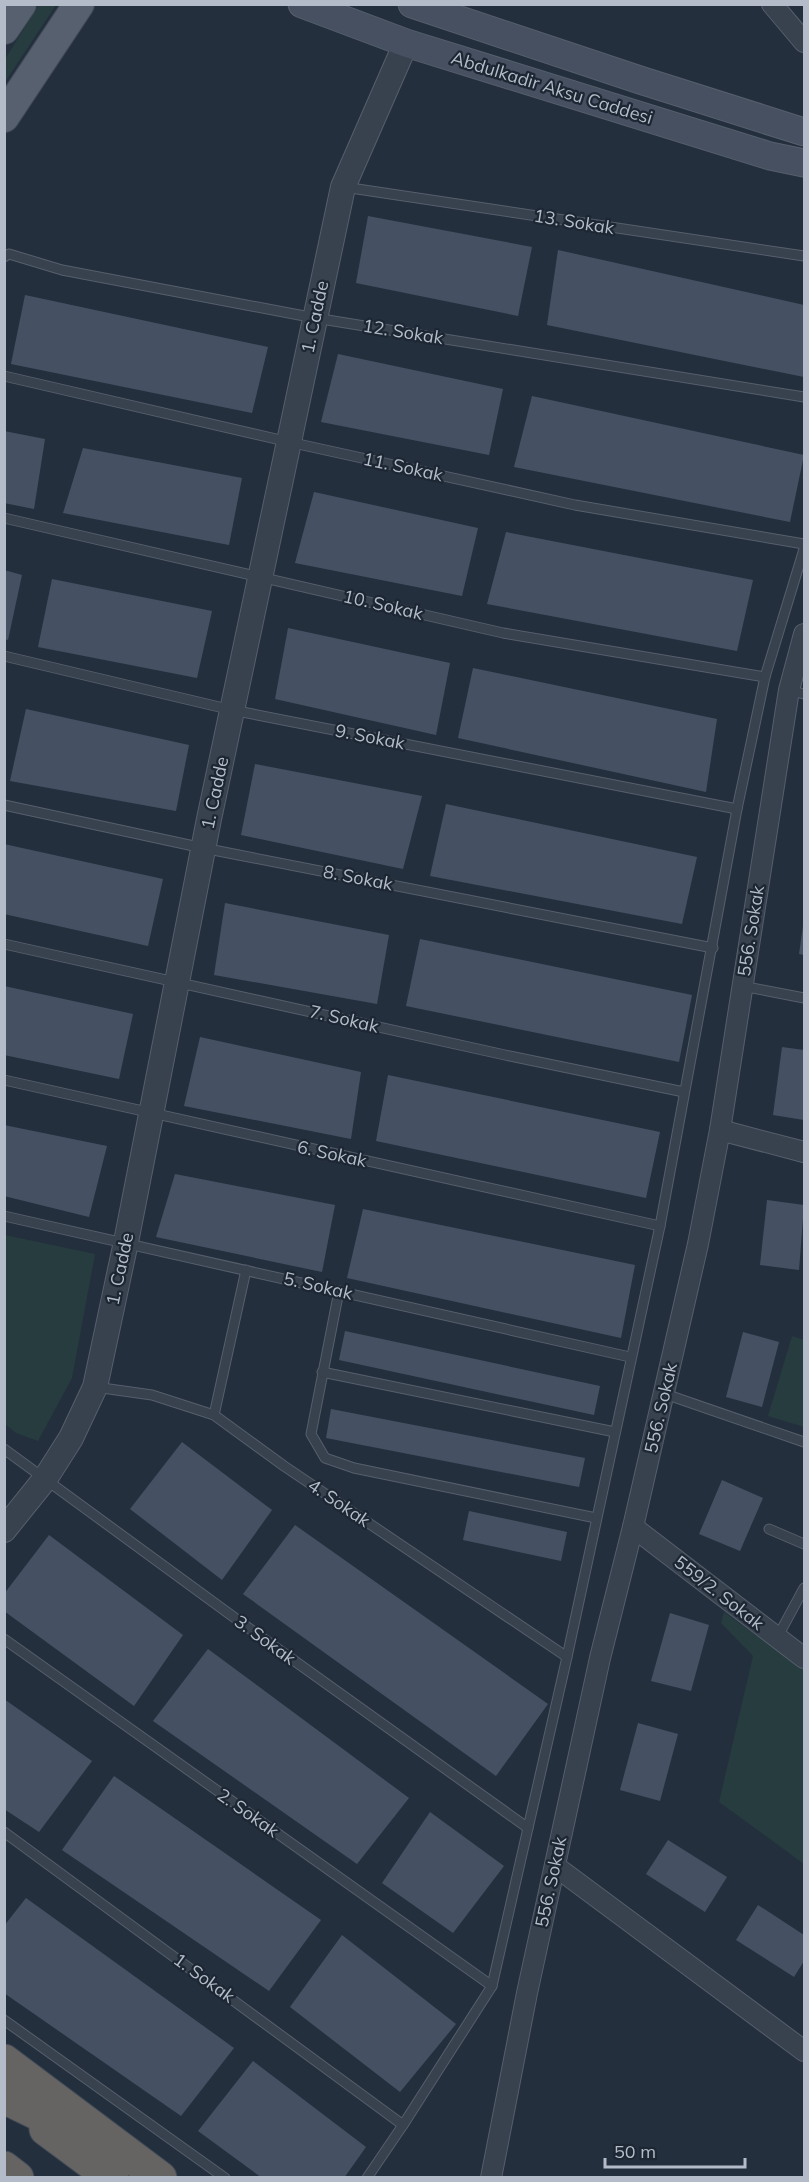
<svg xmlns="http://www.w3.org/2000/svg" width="809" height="2182" viewBox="0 0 809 2182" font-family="Mulish,sans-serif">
	<rect width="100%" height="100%" fill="#242f3e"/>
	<!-- green -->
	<g fill="#263c3f">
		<polygon points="39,5 56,5 5,82 5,59"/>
		<polygon points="5,1235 95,1254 72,1378 38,1441 16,1433 5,1424"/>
		<polygon points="792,1336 804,1340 804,1427 768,1416"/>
		<polygon points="724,1612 804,1670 804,1864 719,1802 753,1656 721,1623"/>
	</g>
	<!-- building -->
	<g fill="#455162">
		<polygon points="368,216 532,247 518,316 356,283"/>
		<polygon points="558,250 804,305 804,377 547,325"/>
		<polygon points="25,295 268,347 252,413 11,364"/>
		<polygon points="338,354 503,389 489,455 321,422"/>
		<polygon points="532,396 804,455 790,522 514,467"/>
		<polygon points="4,431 45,439 34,509 4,503"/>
		<polygon points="83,448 242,478 229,545 63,513"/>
		<polygon points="314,492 478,528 462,596 295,563"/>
		<polygon points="506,532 753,580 737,651 487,604"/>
		<polygon points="4,570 22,575 8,640 4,639"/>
		<polygon points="52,579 212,611 197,678 38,647"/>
		<polygon points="288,628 450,663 436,735 275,699"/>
		<polygon points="473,668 717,719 706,792 458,738"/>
		<polygon points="26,709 189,745 176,811 10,781"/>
		<polygon points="255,764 422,796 403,869 241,835"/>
		<polygon points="446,804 697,857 682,924 430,876"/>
		<polygon points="4,844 163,879 148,946 4,914"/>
		<polygon points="225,903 389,935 377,1004 214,975"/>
		<polygon points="803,926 804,926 804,955 799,954"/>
		<polygon points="420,939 692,995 679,1062 406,1006"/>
		<polygon points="4,986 133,1014 119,1079 4,1055"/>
		<polygon points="200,1037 361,1072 351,1139 184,1106"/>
		<polygon points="782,1047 804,1050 804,1120 773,1115"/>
		<polygon points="388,1075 660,1132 646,1198 376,1141"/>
		<polygon points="4,1125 107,1146 89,1217 4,1196"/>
		<polygon points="175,1174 335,1205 322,1272 156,1237"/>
		<polygon points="767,1200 804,1205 799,1270 760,1265"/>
		<polygon points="363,1209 635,1265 621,1338 347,1278"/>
		<polygon points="345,1331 600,1386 594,1415 339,1360"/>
		<polygon points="743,1332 779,1342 762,1407 726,1397"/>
		<polygon points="331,1409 585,1458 579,1487 326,1438"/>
		<polygon points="182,1442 272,1510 222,1580 130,1509"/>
		<polygon points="722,1480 763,1498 740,1551 699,1534"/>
		<polygon points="469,1511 567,1532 561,1561 463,1540"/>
		<polygon points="295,1525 548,1704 496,1776 243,1594"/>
		<polygon points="49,1535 183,1635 134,1706 4,1611 4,1594"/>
		<polygon points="670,1613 709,1625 691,1691 651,1681"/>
		<polygon points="208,1649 409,1798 357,1864 153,1721"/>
		<polygon points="4,1699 92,1761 39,1832 4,1809"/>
		<polygon points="638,1723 678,1734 660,1801 620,1790"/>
		<polygon points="114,1776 321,1920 269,1991 62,1850"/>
		<polygon points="430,1812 504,1866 453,1933 382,1883"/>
		<polygon points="668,1840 727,1877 705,1912 646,1874"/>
		<polygon points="26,1898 234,2048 181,2116 4,1993 4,1926"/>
		<polygon points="758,1905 804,1935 804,1961 794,1977 736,1940"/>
		<polygon points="342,1935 456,2024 400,2092 290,2007"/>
		<polygon points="253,2061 366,2147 344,2178 262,2178 198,2131"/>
	</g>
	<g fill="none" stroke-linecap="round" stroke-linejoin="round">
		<!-- service casing -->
		<g stroke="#565f6c" stroke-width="11">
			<g id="service">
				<polyline points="344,187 804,256"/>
				<polyline points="4,257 9,254 62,270 315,318 804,397"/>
				<polyline points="4,376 289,442 575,505 804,544"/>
				<polyline points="4,518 503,633 765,677"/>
				<polyline points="4,656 232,710 737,809"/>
				<polyline points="789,690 804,694"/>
				<polyline points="4,805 203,848 713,948"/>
				<polyline points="4,944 505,1055 684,1092"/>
				<polyline points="742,986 804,998"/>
				<polyline points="4,1080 660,1226"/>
				<polyline points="4,1216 630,1357"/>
				<polyline points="339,1291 311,1434 325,1458 354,1468 596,1518"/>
				<polyline points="322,1372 615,1432"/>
				<polyline points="95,1387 152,1395 214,1415 284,1466 567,1657"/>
				<polyline points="665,1394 804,1442"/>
				<polyline points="214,1415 246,1270"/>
				<polyline points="4,1449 250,1629 528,1828"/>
				<polyline points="769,1529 804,1544"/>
				<polyline points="777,1638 804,1588"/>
				<polyline points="4,1639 492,1986"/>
				<polyline points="4,1832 403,2125"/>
				<polyline points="4,2020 225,2178"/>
				<polyline points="367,2178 403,2125 492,1986 567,1657 660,1226 737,809 765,677 804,549"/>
			</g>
		</g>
		<!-- minor casing -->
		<g stroke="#565f6c" stroke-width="22">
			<g id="minor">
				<polyline points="772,4 804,42"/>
				<polyline points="720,1130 804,1152"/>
				<polyline points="633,1527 804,1658"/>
				<polyline points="555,1866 804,2051"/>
				<polyline points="491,2178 527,1993 600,1658 633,1527 698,1244 720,1130 789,690 804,634"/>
			</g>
		</g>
		<!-- tertiary casing -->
		<g stroke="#565f6c" stroke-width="26">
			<polyline id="tertiary" points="4,1530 45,1479 71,1438 95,1387 126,1242 209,819 343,187 406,43"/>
		</g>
		<!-- secondary casing -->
		<g stroke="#565f6c" stroke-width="29">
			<g id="secondary">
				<polyline points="302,4 406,43 770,156 804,163"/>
				<polyline points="412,4 640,80 804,132"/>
			</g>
		</g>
		<!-- primary casing -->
		<g stroke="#414a57" stroke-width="32">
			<g id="primary">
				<polyline points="4,29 21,4"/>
				<polyline points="4,117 79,4"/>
			</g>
		</g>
		<!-- trunk casing -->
		<g stroke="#434c59" stroke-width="35">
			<g id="trunk">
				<polyline points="4,2061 160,2178"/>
				<polyline points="4,2097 76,2132"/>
				<polyline points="46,2129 112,2178"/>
				<polyline points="4,2168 17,2178"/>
			</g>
		</g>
		<!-- service -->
		<use href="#service" stroke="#38414e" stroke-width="9"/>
		<!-- minor -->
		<use href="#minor" stroke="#38414e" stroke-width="20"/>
		<!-- tertiary -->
		<use href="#tertiary" stroke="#38414e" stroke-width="24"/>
		<!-- secondary -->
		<use href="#secondary" stroke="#465061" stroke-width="27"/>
		<!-- primary -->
		<use href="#primary" stroke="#56606e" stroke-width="30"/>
		<!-- trunk -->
		<use href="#trunk" stroke="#656462" stroke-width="33"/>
	</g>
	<g text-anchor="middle" stroke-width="4.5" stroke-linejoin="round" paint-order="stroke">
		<!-- street labels -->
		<g font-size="18" fill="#b4bcc9" stroke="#1d2633">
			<text transform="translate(552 88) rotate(17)" y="6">Abdulkadir Aksu Caddesi</text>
			<text transform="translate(574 222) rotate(9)" y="6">13. Sokak</text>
			<text transform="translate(315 317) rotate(-78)" y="6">1. Cadde</text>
			<text transform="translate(403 332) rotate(9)" y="6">12. Sokak</text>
			<text transform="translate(403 467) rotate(12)" y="6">11. Sokak</text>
			<text transform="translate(383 605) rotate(13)" y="6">10. Sokak</text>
			<text transform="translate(370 737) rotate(11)" y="6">9. Sokak</text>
			<text transform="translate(215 793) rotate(-78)" y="6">1. Cadde</text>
			<text transform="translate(358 878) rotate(11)" y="6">8. Sokak</text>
			<text transform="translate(751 931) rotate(-81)" y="6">556. Sokak</text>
			<text transform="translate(344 1019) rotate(13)" y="6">7. Sokak</text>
			<text transform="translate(332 1154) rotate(12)" y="6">6. Sokak</text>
			<text transform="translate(120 1269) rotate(-78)" y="6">1. Cadde</text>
			<text transform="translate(318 1286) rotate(13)" y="6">5. Sokak</text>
			<text transform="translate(661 1408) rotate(-77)" y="6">556. Sokak</text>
			<text transform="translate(339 1503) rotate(34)" y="6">4. Sokak</text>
			<text transform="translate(719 1593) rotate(38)" y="6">559/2. Sokak</text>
			<text transform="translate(265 1640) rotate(36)" y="6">3. Sokak</text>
			<text transform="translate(248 1813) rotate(35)" y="6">2. Sokak</text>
			<text transform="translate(551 1882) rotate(-78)" y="6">556. Sokak</text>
			<text transform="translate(204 1978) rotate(36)" y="6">1. Sokak</text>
		</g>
	</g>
	<!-- border -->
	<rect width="809" height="2182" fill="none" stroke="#b4bcc9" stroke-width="12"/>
	<!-- scale -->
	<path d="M605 2158v9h140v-9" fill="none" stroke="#b4bcc9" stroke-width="3"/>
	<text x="614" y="2158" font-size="18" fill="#b4bcc9" stroke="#1d2633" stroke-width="4.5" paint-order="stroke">50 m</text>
</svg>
